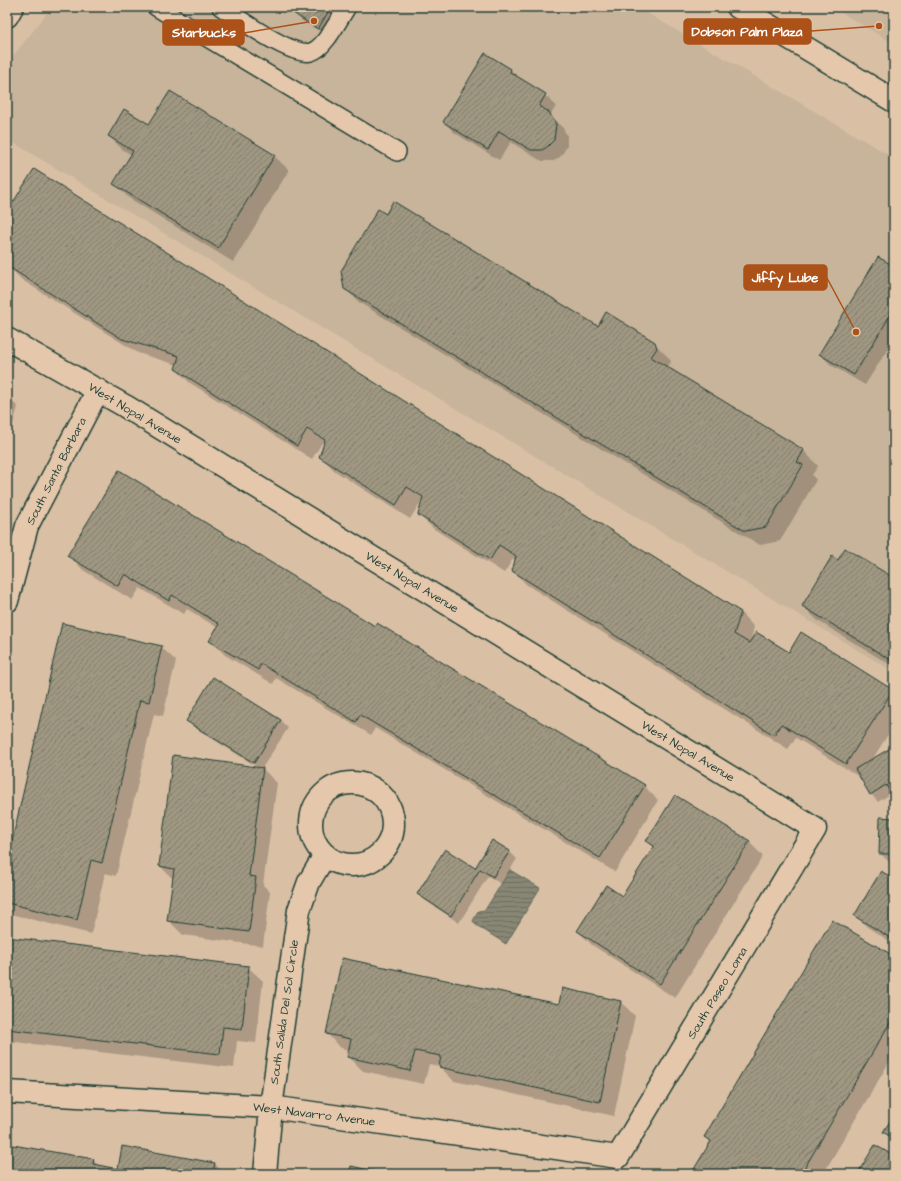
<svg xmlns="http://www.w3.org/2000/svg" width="901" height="1181" viewBox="0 0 901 1181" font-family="'Architects Daughter',sans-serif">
	<defs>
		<pattern id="water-rules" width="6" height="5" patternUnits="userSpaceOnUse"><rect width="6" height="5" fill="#888674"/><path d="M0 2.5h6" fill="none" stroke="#6f6f60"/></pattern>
		<pattern id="building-hatch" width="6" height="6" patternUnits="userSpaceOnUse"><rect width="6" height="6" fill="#9f9781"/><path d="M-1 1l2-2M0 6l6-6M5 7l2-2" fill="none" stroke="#817c6a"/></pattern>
	</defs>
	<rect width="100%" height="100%" fill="#d9c0a5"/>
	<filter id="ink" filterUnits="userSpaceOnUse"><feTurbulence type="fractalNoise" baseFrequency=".025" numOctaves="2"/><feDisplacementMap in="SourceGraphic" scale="8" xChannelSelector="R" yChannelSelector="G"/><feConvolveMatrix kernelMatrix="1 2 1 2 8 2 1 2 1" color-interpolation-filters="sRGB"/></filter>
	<g filter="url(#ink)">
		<!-- built -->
		<g fill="#c8b49a">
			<polygon points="52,7 637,7 894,158 894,672 7,139 7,67 13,56"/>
			<polygon points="832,7 894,7 894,44"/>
		</g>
		<!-- water -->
		<polygon fill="url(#water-rules)" stroke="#5e695a" points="510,870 540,888 506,944 476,925 473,921 478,911 485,910"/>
		<!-- shadow -->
		<g fill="#0003">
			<polygon points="297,7 343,7 326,35 301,20 294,13"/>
			<polygon points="511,70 521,80 545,95 556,106 550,116 563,128 567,136 567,146 561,156 554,161 543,161 538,159 511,142 499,160 455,133 444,122"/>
			<polygon points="150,125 274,156 289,170 233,262 129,198 114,183 132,155 123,150 109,136"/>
			<polygon points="7,214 740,612 754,627 750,644 789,654 893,690 894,725 872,760 894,747 894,797 892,793 878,802 871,794 861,778 796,738 788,749 527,585 513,571 516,561 513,559 504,573 434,529 419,515 424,497 410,519 335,471 321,457 324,444 322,443 312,459 190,383 176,369 177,365 138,353 22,280 8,266 11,254 7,251"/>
			<polygon points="894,267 894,339 865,385 831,365 820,354"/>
			<polygon points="345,289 598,327 654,343 669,358 671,362 667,368 804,451 818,466 812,475 816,480 780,541 760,545 360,303"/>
			<polygon points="7,396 18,407 7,445"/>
			<polygon points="69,555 376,628 644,786 658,800 615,872 375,728 371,735 276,678 273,684 225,655 211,641 218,628 187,609 184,614 140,588 132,600 83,570"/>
			<polygon points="838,561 894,579 894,667 818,621 803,606"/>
			<polygon points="161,647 176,661 163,716 154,714 116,876 105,873 91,934 14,915 7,908 7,868"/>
			<polygon points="187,720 280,720 288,728 262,768 277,783 263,885 270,892 263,946 183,935 168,920 174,880 160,866 259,768 195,728"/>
			<polygon points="894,819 894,864 891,864 880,853"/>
			<polygon points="647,840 749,842 763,856 675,998 592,945 578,931 622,897 654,847"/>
			<polygon points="509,851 517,859 501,884 488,876 459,923 426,901 418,894 475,869"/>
			<polygon points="894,880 894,944 867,927 856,916"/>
			<polygon points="7,938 248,967 263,981 256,1043 237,1041 234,1068 7,1041"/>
			<polygon points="894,958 894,1054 823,1174 692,1174 711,1142 706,1137"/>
			<polygon points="563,989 621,1002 635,1016 614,1116 454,1081 440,1067 429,1064 424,1084 363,1071 349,1057 350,1050 341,1048 327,1034 559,1005"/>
			<polygon points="7,1145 93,1160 99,1166 119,1170 215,1164 225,1174 7,1174"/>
		</g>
		<!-- building -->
		<g fill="url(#building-hatch)" stroke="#1f3d34">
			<polygon points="296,7 331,7 318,29 293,13"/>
			<polygon points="485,53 511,69 510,72 546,94 539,106 549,112 556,124 554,140 547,147 542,150 531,150 499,131 488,150 443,122"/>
			<polygon points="170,91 275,155 218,248 113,184 133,151 108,136 124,109 149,124"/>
			<polygon points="34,169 741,612 734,634 749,643 756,632 789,652 801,632 893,690 846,764 781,724 774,735 512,571 516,556 499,545 490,560 418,515 423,497 407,487 396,505 319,457 325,440 307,429 297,446 175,369 179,356 122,339 7,266 11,250 7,247 7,212"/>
			<polygon points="393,201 598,326 606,312 655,342 657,348 651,357 804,450 797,462 803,465 766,527 745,531 344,289 341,271 378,209 386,214"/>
			<polygon points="878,257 894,266 894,309 854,375 819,354"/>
			<polygon points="119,470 375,626 377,623 645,785 600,858 360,715 356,722 261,664 258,670 209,641 219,624 172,595 169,601 125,574 118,586 67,556"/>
			<polygon points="845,548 894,578 894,662 802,606 832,556 838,560"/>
			<polygon points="62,623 162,646 149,702 140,700 102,863 91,860 77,920 7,903 7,863"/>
			<polygon points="213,677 281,720 254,763 186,721"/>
			<polygon points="894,746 894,799 886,785 870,795 855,769"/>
			<polygon points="173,755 263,768 249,876 256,877 249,932 167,921 174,869 159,866"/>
			<polygon points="675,795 750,841 660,984 577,931 606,885 622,896 654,846 646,841"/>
			<polygon points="880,817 894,818 894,854 879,854"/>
			<polygon points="492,840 510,851 493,877 480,869 451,916 417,894 445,849 475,868"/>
			<polygon points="881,871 894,879 894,940 854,916"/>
			<polygon points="832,920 894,956 894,1016 801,1174 691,1174 711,1141 704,1137"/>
			<polygon points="7,937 249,966 242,1029 223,1027 220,1054 7,1029"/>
			<polygon points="342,958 559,1004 562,988 621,1001 600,1102 439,1067 441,1056 415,1051 410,1071 347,1057 351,1039 326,1034"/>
			<polygon points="894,1115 894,1139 883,1132"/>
			<polygon points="7,1144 94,1159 93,1164 118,1169 122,1146 215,1163 213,1174 7,1174"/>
			<polygon points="875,1145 894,1156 894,1174 857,1174"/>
			<polygon points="351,1166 387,1174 349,1174"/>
		</g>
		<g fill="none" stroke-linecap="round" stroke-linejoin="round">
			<!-- lane casing -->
			<g stroke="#1f3d34" stroke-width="20">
				<g id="lane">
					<polyline points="156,7 397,152"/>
					<path d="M221,7C239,18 291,57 311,52C325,48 339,19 347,7"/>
				</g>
			</g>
			<!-- street casing -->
			<g stroke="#1f3d34" stroke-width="25">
				<g id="street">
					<polyline points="7,339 125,406 815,829 618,1157 271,1107 7,1092"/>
					<polyline points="7,601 27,526 98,390"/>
					<circle cx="352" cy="824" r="41"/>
					<polyline points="265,1174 271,1107 299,910 309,882 325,855"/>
				</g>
			</g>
			<!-- secondary casing -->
			<g stroke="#1f3d34" stroke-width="25">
				<g id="secondary">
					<polyline points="738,7 894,101"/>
					<polyline points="7,16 12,7"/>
				</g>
			</g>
			<!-- lane -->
			<use href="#lane" stroke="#e5c8ac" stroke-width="17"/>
			<!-- street -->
			<use href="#street" stroke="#e5c8ac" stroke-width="22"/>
			<!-- secondary -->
			<use href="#secondary" stroke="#e5c8ac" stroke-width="22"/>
		</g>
	</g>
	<g text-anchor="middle" stroke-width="3" stroke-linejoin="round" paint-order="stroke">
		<!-- street labels -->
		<g font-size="12" fill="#1f3d34" stroke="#e5c8ac">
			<text transform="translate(135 413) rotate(31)" y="4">West Nopal Avenue</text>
			<text transform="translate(56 471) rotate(-63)" y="4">South Santa Barbara</text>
			<text transform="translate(412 582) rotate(31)" y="4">West Nopal Avenue</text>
			<text transform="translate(688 751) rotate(31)" y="4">West Nopal Avenue</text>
			<text transform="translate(717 993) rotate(-59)" y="4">South Paseo Loma</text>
			<text transform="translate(284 1012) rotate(-82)" y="4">South Salida Del Sol Circle</text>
			<text transform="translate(314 1114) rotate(7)" y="4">West Navarro Avenue</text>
		</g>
	</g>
	<!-- callouts -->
	<path fill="none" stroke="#ac5118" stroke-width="1.5" d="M879 26L811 31M314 21L244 33M856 332L827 278"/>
	<g fill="#ac5118" stroke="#e5c8ac" stroke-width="1.5">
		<circle cx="879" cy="26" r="4"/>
		<circle cx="314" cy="21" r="4"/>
		<circle cx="856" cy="332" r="4"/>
	</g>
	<g fill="#ac5118" stroke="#ac5118" stroke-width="1.5">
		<rect x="684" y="19" width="127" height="25" rx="4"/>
		<rect x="163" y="20" width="81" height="25" rx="4"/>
		<rect x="744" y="265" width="83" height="25" rx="4"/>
	</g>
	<g font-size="13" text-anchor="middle" font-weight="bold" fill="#fff">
		<text x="747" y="36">Dobson Palm Plaza</text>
		<text x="204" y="37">Starbucks</text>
		<text x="785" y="282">Jiffy Lube</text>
	</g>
	<!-- margin -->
	<rect width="901" height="1181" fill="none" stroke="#e5c8ac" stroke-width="24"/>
	<rect x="12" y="12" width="877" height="1157" fill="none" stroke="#1f3d34" stroke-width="1.5" filter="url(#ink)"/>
</svg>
